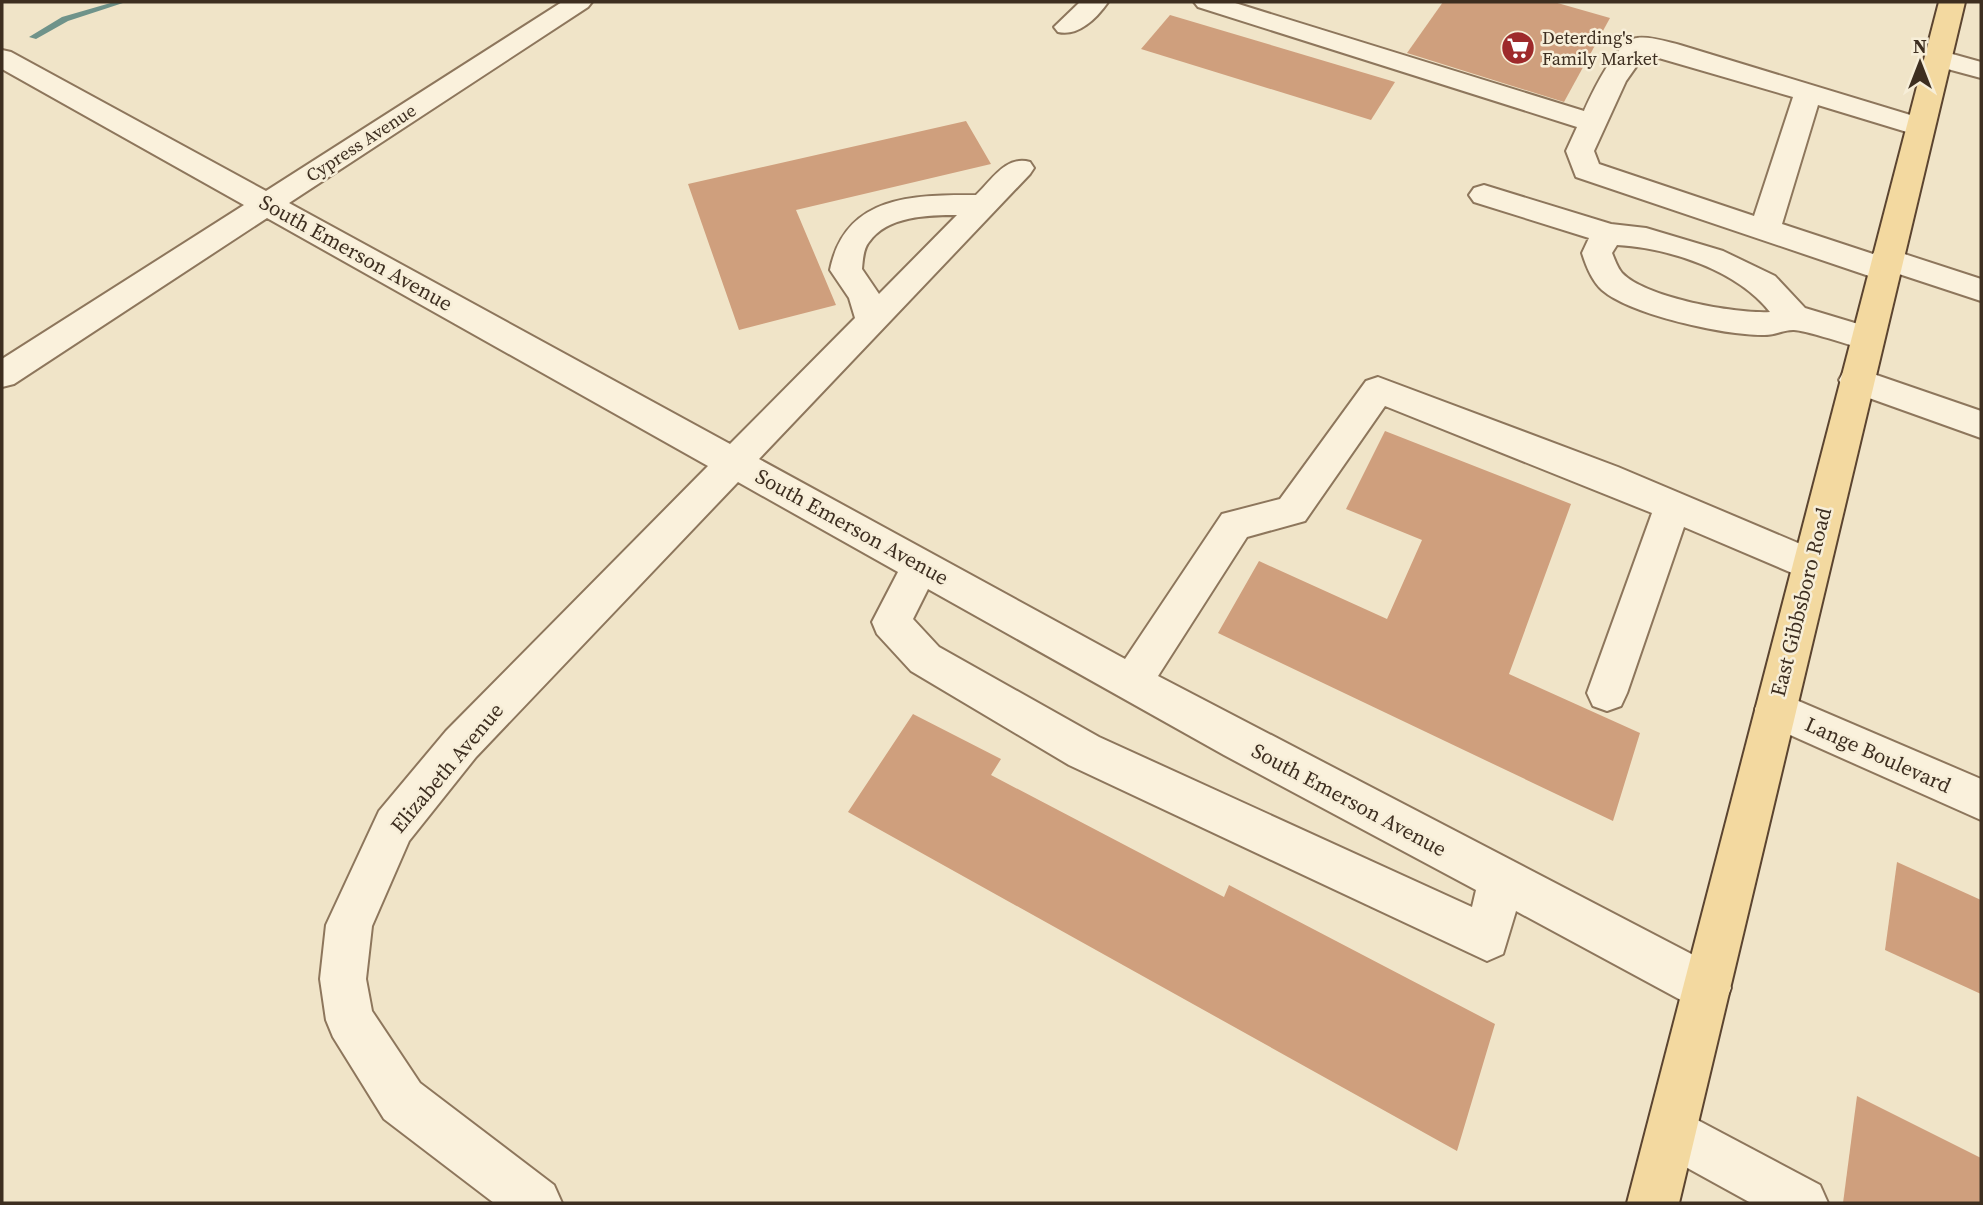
<svg xmlns="http://www.w3.org/2000/svg" width="1983" height="1205" viewBox="0 0 1983 1205" font-family="'Source Serif 4',serif">
	<rect width="100%" height="100%" fill="#f0e4c8"/>
	<g fill="none" stroke-linecap="round" stroke-linejoin="round">
		<!-- stream -->
		<polygon fill="#6f938a" fill-rule="evenodd" points="114,2 126,2 68,21 36,39 29,37 62,17"/>
	</g>
	<!-- building -->
	<g fill="#cf9f7d">
		<polygon points="1443,2 1554,2 1610,18 1564,102 1407,53"/>
		<polygon points="1170,15 1395,82 1371,120 1141,49"/>
		<polygon points="966,121 991,164 796,210 836,305 739,330 688,184"/>
		<polygon points="1385,431 1571,504 1509,674 1640,733 1613,821 1218,633 1259,561 1387,619 1422,540 1346,509"/>
		<polygon points="913,714 1001,759 991,775 1224,897 1229,885 1495,1024 1457,1151 848,812"/>
		<polygon points="1897,862 1981,900 1981,994 1885,950"/>
		<polygon points="1857,1096 1981,1158 1981,1203 1843,1203"/>
	</g>
	<g fill="none" stroke-linecap="round" stroke-linejoin="round">
		<!-- minor casing -->
		<g stroke="#8d765c" stroke-width="4">
			<g id="minor">
				<path d="M562,2H592L588,7L289,203L730,444L855,318L849,298L830,270C845,195 913,195 976,195C992,180 1006,155 1030,162L1034,168L1030,174L759,459L1125,659L1222,514L1280,499L1366,381L1378,377L1618,467L1824,554L1830,565L1824,576L1811,581L1684,527L1627,693L1621,706L1607,711L1593,706L1587,693L1652,513L1385,406L1305,521L1247,537L1158,676L1724,971L1731,988L1724,1005L1707,1012L1690,1005L1516,911L1503,954L1487,961L1069,765L911,671L877,634L872,622L898,572L738,482L476,757L409,841L372,926L366,979L372,1011L420,1083L554,1185L562,1203H494L384,1119L333,1037L326,1020L320,979L326,925L379,811L446,731L708,466L267,218L14,384L2,387V359L244,205L2,69V50L11,52L266,191ZM957,215L879,294L862,269C863,260 863,249 869,242C887,216 928,215 957,215ZM928,589L1224,755L1476,890L1472,907L1099,737L939,647L913,619Z"/>
				<path d="M1080,2H1108C1097,18 1078,37 1058,32L1054,27Z"/>
				<path d="M1194,2H1232L1584,111C1592,93 1617,40 1637,38C1650,36 1668,42 1680,45L1930,121L1934,127L1930,133L1920,136L1818,105L1782,224L1873,254L1875,251L1886,248L1981,279V301L1896,273L1894,277L1883,280L1872,277L1576,177L1566,151L1577,127L1198,7ZM1645,54L1793,97L1754,216L1599,164L1594,151L1626,81Z"/>
				<polygon points="1938,50 1981,62 1981,78 1929,64 1925,58 1929,52"/>
				<path d="M1484,185L1611,224L1646,228L1723,251L1775,276L1805,308L1878,330L1882,338L1878,346L1866,350C1854,346 1801,329 1793,330C1783,330 1773,336 1762,335C1724,335 1631,315 1602,290C1592,281 1586,266 1582,253L1589,238L1474,202L1469,195L1474,188ZM1617,245C1669,248 1737,270 1770,312C1736,314 1646,298 1622,273C1617,267 1615,260 1612,253Z"/>
				<polygon points="1856,368 1981,411 1981,438 1844,389 1839,380 1844,371"/>
				<polygon points="1775,691 1981,779 1981,820 1761,722 1755,709 1761,696"/>
				<polygon points="1671,1106 1820,1185 1828,1203 1751,1203 1653,1149 1646,1131 1653,1113"/>
			</g>
		</g>
		<!-- major casing -->
		<g stroke="#5b4430" stroke-width="4">
			<polygon id="major" points="1939,2 1965,2 1679,1203 1627,1203"/>
		</g>
		<!-- minor -->
		<use href="#minor" fill="#faf1dc" fill-rule="evenodd"/>
		<!-- major -->
		<use href="#major" fill="#f3d9a0" fill-rule="evenodd"/>
	</g>
	<!-- icons -->
	<defs>
		<g id="supermarket-disc" transform="scale(1.75)"><circle r="9.5" fill="#9e2a2b" stroke="#f7eed8"/><path d="M-6-5.5h2.5l.6 2H6L4.5 2H-2.5L-4.4-4H-6ZM-1.5 3.2a1.3 1.3 0 1 0 .1 0ZM3 3.2a1.3 1.3 0 1 0 .1 0Z" fill="#fff"/></g>
	</defs>
	<g fill-rule="evenodd">
		<use href="#supermarket-disc" x="1518" y="48"/>
	</g>
	<g text-anchor="middle" stroke-width="5" stroke-linejoin="round" paint-order="stroke">
		<!-- far-poi labels -->
		<g font-size="18" fill="#3d2e20" stroke="#f7eed8" text-anchor="start">
			<text x="1542" y="44">Deterding's<tspan x="1542" dy="21">Family Market</tspan></text>
		</g>
		<!-- far-street labels -->
		<g font-size="18" fill="#3d2e20" stroke="#f7eed8">
			<text transform="translate(361 143) rotate(-33)" y="6">Cypress Avenue</text>
		</g>
		<!-- street labels -->
		<g font-size="21" fill="#3d2e20" stroke="#f7eed8">
			<text transform="translate(356 253) rotate(29)" y="7">South Emerson Avenue</text>
			<text transform="translate(852 527) rotate(29)" y="7">South Emerson Avenue</text>
			<text transform="translate(1801 602) rotate(-76)" y="7">East Gibbsboro Road</text>
			<text transform="translate(1878 755) rotate(24)" y="7">Lange Boulevard</text>
			<text transform="translate(447 768) rotate(-50)" y="7">Elizabeth Avenue</text>
			<text transform="translate(1349 800) rotate(28)" y="7">South Emerson Avenue</text>
		</g>
	</g>
	<!-- border -->
	<rect width="1983" height="1205" fill="none" stroke="#3d2e20" stroke-width="7"/>
	<!-- north arrow -->
	<g transform="translate(1920 63)" stroke="#f7eed8" stroke-width="5" paint-order="stroke">
	<path d="M0-5L12 26L0 18L-12 26Z" fill="#3d2e20"/>
	<text y="-10" font-size="19" font-weight="bold" text-anchor="middle" fill="#3d2e20">N</text>
	</g>
</svg>
